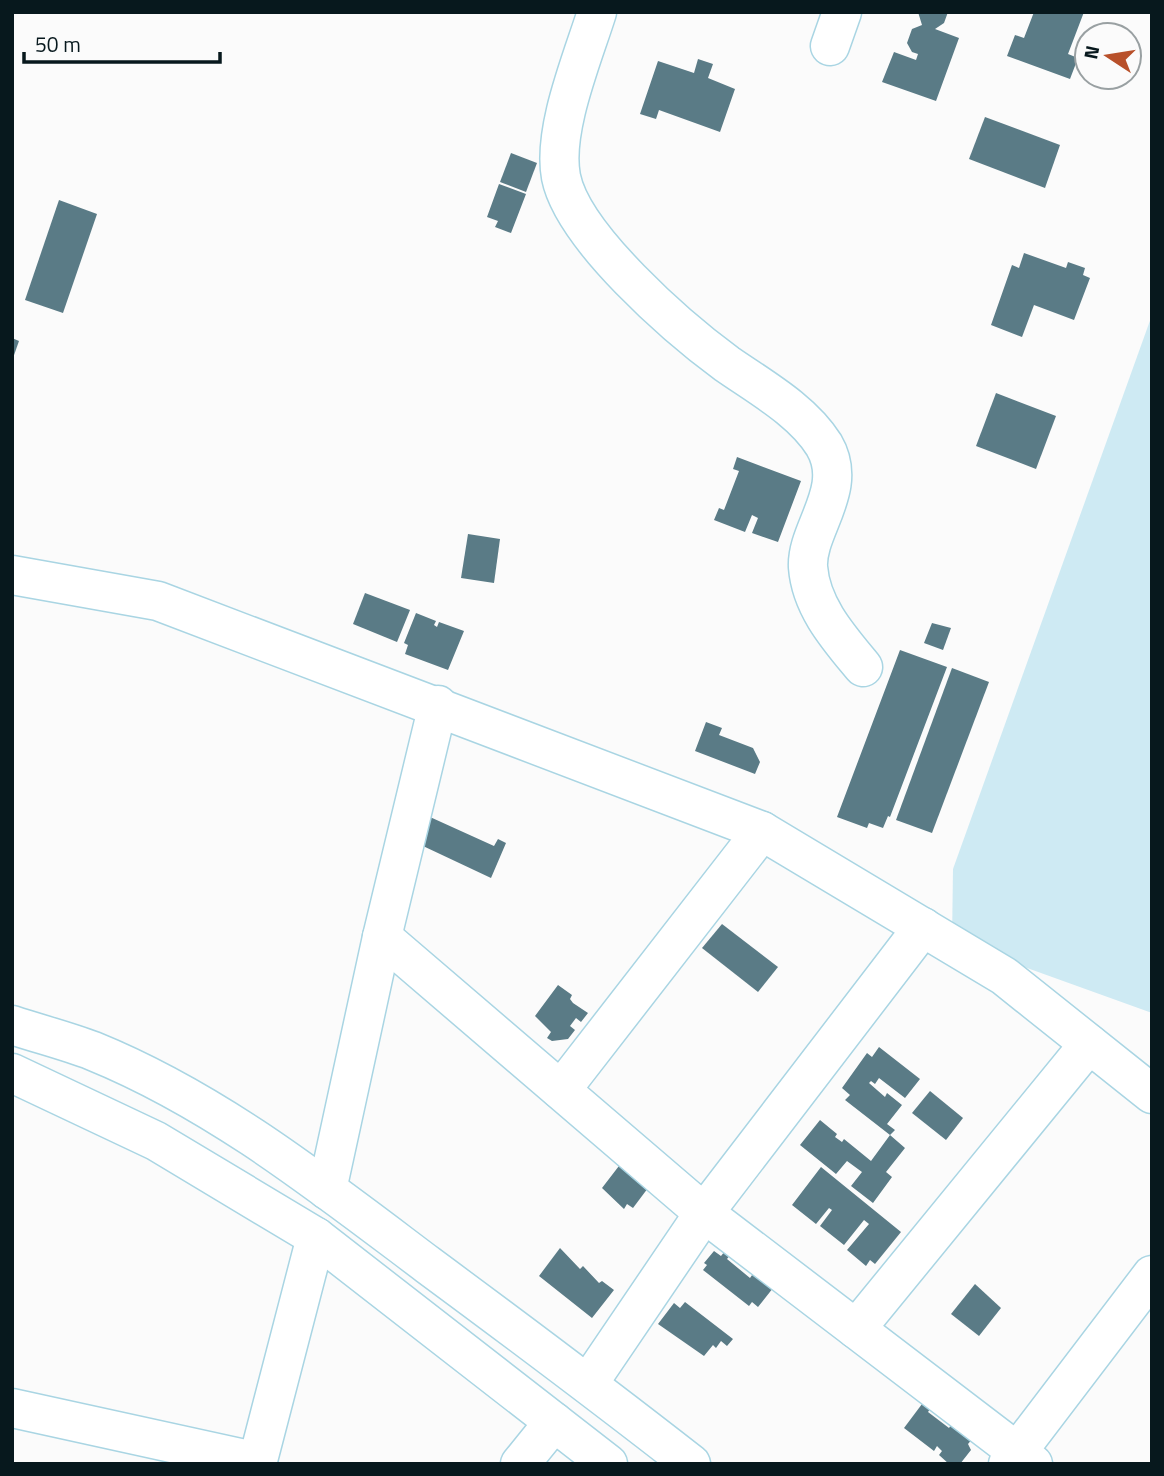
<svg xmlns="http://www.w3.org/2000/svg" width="1164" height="1476" viewBox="0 0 1164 1476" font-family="'Titillium Web',sans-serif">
	<rect width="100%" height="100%" fill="#fbfbfb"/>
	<!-- green -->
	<polygon fill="#ceeaf3" points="1152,315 1152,1013 952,941 953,869"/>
	<!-- building -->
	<g fill="#5a7b86">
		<polygon points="918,12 948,12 944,23 935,29 959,38 936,101 882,82 894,52 916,60 918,54 912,52 907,43 912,29 922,25"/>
		<polygon points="1034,12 1084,12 1068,54 1078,58 1070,79 1007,56 1015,35 1024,38"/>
		<polygon points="698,59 713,64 708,78 735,89 720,132 659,110 656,119 640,114 658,61 694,73"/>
		<polygon points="985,117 1060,145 1045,188 969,159"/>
		<polygon points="511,153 537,163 526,192 500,182"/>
		<polygon points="499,184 526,194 511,233 495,227 498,221 487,217"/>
		<polygon points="59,200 97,214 63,313 25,300"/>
		<polygon points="1024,253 1066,268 1068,262 1085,268 1083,275 1090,278 1074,320 1034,305 1022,337 991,325 1012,265 1019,268"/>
		<polygon points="12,338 19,341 13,358 12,358"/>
		<polygon points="996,393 1056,416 1036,469 976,446"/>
		<polygon points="737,457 801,481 778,542 752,533 758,518 752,515 745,532 714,520 719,508 724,510 739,471 733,469"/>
		<polygon points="468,534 500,539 494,583 461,578"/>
		<polygon points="365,593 410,610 397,642 353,624"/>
		<polygon points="416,613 436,621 434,625 437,627 439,622 464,631 448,670 405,654 408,645 404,643"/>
		<polygon points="932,623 951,628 943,650 924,643"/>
		<polygon points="900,650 947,667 890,817 888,816 883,828 869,823 867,828 837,817"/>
		<polygon points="952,668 989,682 932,833 896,820"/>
		<polygon points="706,722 722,728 719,735 753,748 760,762 755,774 695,751"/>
		<polygon points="430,817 494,846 498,839 506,843 491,878 423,846"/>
		<polygon points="722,924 778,967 758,992 702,948"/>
		<polygon points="558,985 572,995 570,999 573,1003 588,1013 581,1022 576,1018 570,1026 575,1030 568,1039 552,1041 547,1038 551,1032 535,1016"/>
		<polygon points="879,1047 920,1079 905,1098 879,1078 875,1084 871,1081 869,1083 885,1097 887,1093 902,1105 887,1124 895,1130 890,1135 845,1100 850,1095 842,1088 867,1053 872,1057"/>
		<polygon points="930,1091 963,1118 946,1140 912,1113"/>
		<polygon points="820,1120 837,1134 835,1137 842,1142 844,1139 871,1161 890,1135 905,1148 886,1172 892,1177 873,1203 851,1186 862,1172 847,1161 836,1174 800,1145"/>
		<polygon points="622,1162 641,1177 637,1182 648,1188 633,1208 627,1204 624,1209 602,1188"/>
		<polygon points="821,1167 901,1232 875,1264 870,1260 866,1266 847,1250 869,1224 864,1220 844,1245 820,1226 832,1210 829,1208 816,1224 792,1205"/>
		<polygon points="560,1248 580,1269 583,1266 599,1283 602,1281 614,1290 592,1318 539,1276"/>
		<polygon points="714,1251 721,1256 725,1251 730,1255 727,1259 750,1278 757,1268 777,1283 758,1307 752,1302 749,1306 703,1270 707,1265 704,1263"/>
		<polygon points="975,1284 1001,1308 979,1336 951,1314"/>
		<polygon points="685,1302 733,1339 727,1346 721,1341 716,1348 713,1345 704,1356 658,1324 674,1303 680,1308"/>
		<polygon points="925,1400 932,1406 928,1412 949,1428 953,1422 973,1438 968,1444 971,1450 960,1464 949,1464 939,1455 942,1451 937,1446 934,1451 904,1428"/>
	</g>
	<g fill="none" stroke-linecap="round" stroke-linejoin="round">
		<!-- minor casing -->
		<g stroke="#a9d5e3" stroke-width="41">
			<g id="minor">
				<path d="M597,12C583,57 552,130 561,177C573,237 678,328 727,364C760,387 802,410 824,445C850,489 806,529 808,567C811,607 839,638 863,667"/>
				<polyline points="830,46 842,12"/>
				<polyline points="12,575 158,601 762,831 1004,976 1152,1094"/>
				<polyline points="382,937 704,1213 1033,1464"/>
				<path d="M12,1025C39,1034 67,1041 93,1051C216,1101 323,1186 428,1265C516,1330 604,1396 691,1464"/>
				<polyline points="12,1073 156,1141 316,1237 608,1464"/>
				<polyline points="561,1090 762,831"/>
				<polyline points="327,1190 382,937 438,705"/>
				<polyline points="856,1329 1089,1044"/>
				<polyline points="588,1384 704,1213 923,927"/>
				<polyline points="12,1408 258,1462"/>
				<polyline points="257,1464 316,1237"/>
				<polyline points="520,1464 554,1422"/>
				<polyline points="1008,1464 1152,1275"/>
			</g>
		</g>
		<!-- minor -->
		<use href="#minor" stroke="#fff" stroke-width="38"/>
	</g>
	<!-- border -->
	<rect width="1164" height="1476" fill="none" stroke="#07181d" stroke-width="28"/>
	<!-- north arrow -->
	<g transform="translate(1108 56) rotate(282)"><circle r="33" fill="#fbfbfb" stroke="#99a0a2" stroke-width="2"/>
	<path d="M0-5L12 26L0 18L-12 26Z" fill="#b8502a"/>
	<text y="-10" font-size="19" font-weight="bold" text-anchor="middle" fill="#07181d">N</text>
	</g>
	<!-- scale -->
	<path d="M24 52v10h196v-10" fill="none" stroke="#07181d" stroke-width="3.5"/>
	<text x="35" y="52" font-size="21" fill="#07181d" stroke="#fbfbfb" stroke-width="5" paint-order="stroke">50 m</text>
</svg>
